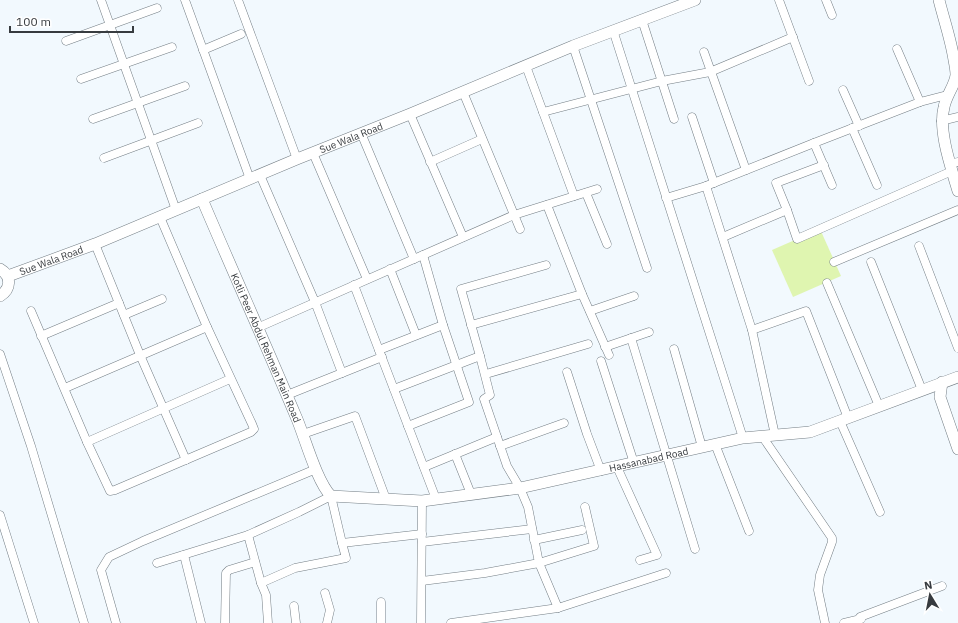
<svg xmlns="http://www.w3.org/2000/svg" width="958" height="623" viewBox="0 0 958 623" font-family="'IBM Plex Sans',sans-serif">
	<rect width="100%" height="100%" fill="#f2f9fe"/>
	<!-- green -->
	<polygon fill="#dff5b0" points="820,229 841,276 793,297 772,250"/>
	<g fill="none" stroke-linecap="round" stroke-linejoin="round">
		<!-- street casing -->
		<g stroke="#747e85" stroke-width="9">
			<g id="street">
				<polyline points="101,0 176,210"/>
				<polyline points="185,0 250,179"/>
				<polyline points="238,0 297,159"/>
				<polyline points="779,0 809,81"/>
				<polyline points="826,0 832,15"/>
				<polyline points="642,20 674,119"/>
				<polyline points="613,30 743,438"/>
				<polyline points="66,41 157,8"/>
				<polyline points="573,46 647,268"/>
				<polyline points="897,49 920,102"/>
				<polyline points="203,50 241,34"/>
				<polyline points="704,52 746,170"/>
				<polyline points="526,66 574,196"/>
				<polyline points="81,79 172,47"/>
				<polyline points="843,90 859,126"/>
				<polyline points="463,92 520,229"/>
				<polyline points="543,112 662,81 710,72 793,37"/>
				<polyline points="410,114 463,237"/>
				<polyline points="692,117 714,183"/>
				<polyline points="93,119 185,86"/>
				<polyline points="941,121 958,117"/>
				<polyline points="852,128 877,185"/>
				<polyline points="361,133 414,259"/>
				<polyline points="814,143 832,185"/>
				<polyline points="313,153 367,279"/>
				<polyline points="104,158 198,123"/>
				<polyline points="430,162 482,139"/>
				<polyline points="950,164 958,162"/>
				<polyline points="260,175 315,302 342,373 287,395"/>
				<polyline points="586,193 607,244"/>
				<polyline points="666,198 706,186"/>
				<polyline points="547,205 582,294 609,355"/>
				<polyline points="787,210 776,183 824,165"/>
				<polyline points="723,237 787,210 797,239 952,171"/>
				<polyline points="95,244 140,355 186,460"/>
				<polyline points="919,246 958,348"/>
				<polyline points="834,262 958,210"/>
				<polyline points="871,262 922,390"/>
				<polyline points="390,269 416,335"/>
				<polyline points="827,283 879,406"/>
				<polyline points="354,285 436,499"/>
				<polyline points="31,311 87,442 110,491 115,490 251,432 254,429 252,424 207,327 160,217"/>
				<polyline points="590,311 634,296"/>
				<polyline points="124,315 162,299"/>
				<polyline points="471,325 582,294"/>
				<polyline points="257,328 514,215 597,189"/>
				<polyline points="752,330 806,311 848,418"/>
				<polyline points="41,336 119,303"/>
				<polyline points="631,338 695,549"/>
				<polyline points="605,347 649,332"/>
				<polyline points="674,349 702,447"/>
				<polyline points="379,350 443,325 423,255"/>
				<polyline points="0,354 31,446 84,623"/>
				<polyline points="480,356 461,289 546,265"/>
				<polyline points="601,361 634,463"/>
				<polyline points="567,372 587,434 601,471"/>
				<polyline points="342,373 382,357"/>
				<polyline points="486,374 588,344"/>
				<polyline points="65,388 207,327"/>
				<polyline points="394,389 480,356 490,395 484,399 507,466 520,488 528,507 539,563 558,608"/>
				<polyline points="840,421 880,512"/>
				<polyline points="408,426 469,402 443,325"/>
				<polyline points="303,434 355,416 386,499"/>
				<polyline points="775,435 752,330 706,186 814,143 920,102 947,95"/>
				<polyline points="762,436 832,538 832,542 820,575 818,590 825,623"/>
				<polyline points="87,442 230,379"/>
				<polyline points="715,444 749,531"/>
				<polyline points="500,446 564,423"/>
				<polyline points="455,454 471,494"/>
				<polyline points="424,467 497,437"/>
				<polyline points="617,467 657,555 640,560"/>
				<polyline points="0,515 34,623"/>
				<polyline points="248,535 261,583 266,595 268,623"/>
				<polyline points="534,540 582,530"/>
				<polyline points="422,542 532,529"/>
				<polyline points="184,555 201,623"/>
				<polyline points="157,563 248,535 299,512 331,496 342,543 422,534"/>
				<polyline points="422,581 485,573 539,563 594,546 585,507"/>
				<polyline points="261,583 295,568 346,558 342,543"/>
				<polyline points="325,593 330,610 327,623"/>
				<polyline points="381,602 381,623"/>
				<polyline points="294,606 296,623"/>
				<polyline points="116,623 101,570 109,557 143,541 316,469"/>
				<polyline points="225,623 226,573 229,570 255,562"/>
				<polyline points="421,623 422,501"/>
				<polyline points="451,623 558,608 666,573"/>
				<polyline points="844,623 861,619 860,617 942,586"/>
			</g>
		</g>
		<!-- secondary casing -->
		<g stroke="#747e85" stroke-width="12">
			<g id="secondary">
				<path d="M939,0C944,20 951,40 954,60C955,65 956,70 956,75C955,85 946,96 944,107C938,131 951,167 958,191"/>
				<path id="s1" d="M202,199C233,272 266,345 297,419C305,438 317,482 331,496L422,501L520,488L743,438L810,432L958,377"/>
				<path d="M0,269C12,276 11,289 0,296"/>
				<path id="s2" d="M8,276L95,244L297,159L410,114L573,46L695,0"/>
				<polyline points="942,382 940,397 958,449"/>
			</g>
		</g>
		<!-- street -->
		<use href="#street" stroke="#fff" stroke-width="8"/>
		<!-- secondary -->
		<use href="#secondary" stroke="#fff" stroke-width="11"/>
	</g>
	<g text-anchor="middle" stroke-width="4" stroke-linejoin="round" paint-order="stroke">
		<!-- street labels -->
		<g font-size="10" fill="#373b3f" stroke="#fff">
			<text dy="4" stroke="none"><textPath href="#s2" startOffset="370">Sue Wala Road</textPath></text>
			<text dy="4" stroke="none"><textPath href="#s2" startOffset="46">Sue Wala Road</textPath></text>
			<text dy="4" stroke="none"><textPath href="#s1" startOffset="162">Kotli Peer Abdul Rehman Main Road</textPath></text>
			<text dy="4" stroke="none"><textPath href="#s1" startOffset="646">Hassanabad Road</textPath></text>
		</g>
	</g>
	<!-- north arrow -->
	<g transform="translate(930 595) rotate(350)" stroke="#ffffff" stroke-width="3" paint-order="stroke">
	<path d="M0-3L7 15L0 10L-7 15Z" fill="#373b3f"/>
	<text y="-6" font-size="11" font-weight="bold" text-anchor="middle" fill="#373b3f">N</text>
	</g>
	<!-- scale -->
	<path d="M10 26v6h123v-6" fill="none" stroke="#373b3f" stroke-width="2"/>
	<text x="16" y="26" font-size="12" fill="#373b3f" stroke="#ffffff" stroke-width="3" paint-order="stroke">100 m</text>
</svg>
